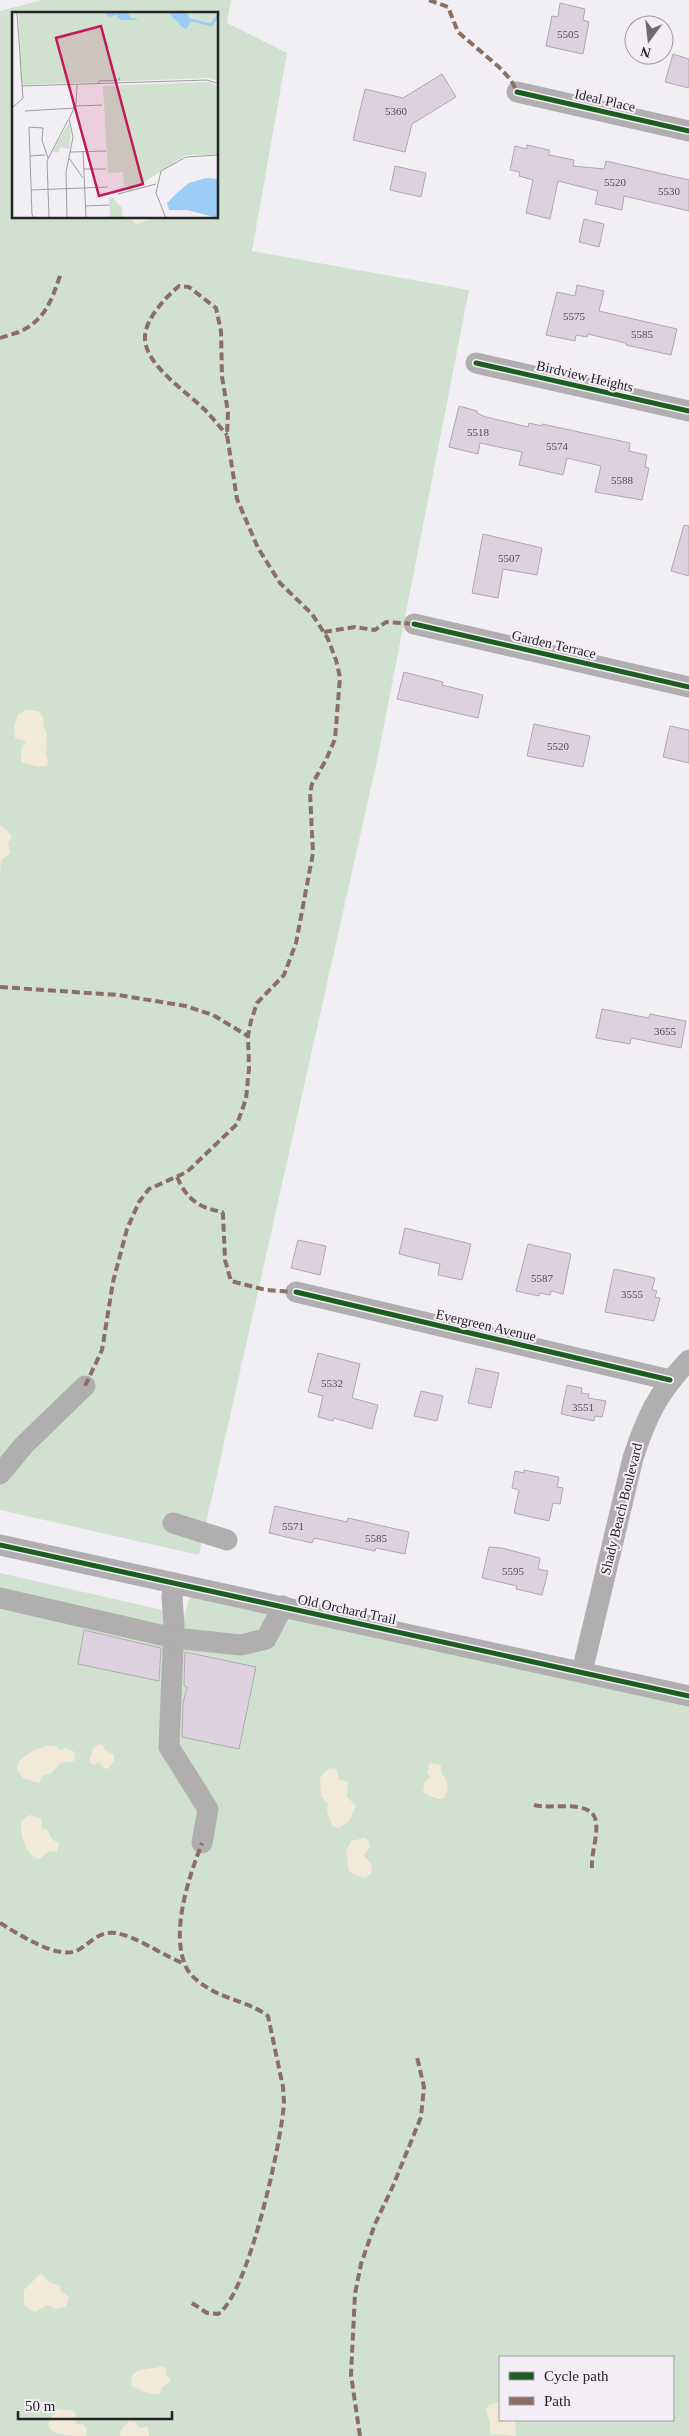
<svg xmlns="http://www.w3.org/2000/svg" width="689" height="2436" viewBox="0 0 689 2436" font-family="Georgia,serif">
	<rect width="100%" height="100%" fill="#f2eff4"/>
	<!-- green -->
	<g fill="#d0e2cf" fill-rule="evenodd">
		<path d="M42,0H231L227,23L287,53L252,251L469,290L378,756L199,1555L0,1510V11ZM14,14H218V218H14Z"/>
		<path d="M0,1573L185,1615L192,1585L689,1703V2436H0ZM500,2357H673V2420H500Z"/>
	</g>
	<!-- sand -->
	<g fill="#f0ead7">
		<polygon points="131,218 153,218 138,224 134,223"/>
		<polygon points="26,710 38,711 43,717 44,727 47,734 46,754 48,762 46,766 37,767 21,762 21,749 26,741 15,738 14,726 18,714"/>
		<polygon points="0,826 7,830 12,837 8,843 10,853 1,861 0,873"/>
		<polygon points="99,1744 103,1745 105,1750 114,1755 114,1761 108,1769 104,1768 99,1762 95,1765 89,1762 93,1749"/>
		<path d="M45,1746H55L61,1751L65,1748L75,1752L74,1761L60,1763L52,1773L42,1776L39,1783L23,1778L17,1769C18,1755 35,1751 45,1746Z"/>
		<polygon points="430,1763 439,1764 441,1766 441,1773 446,1779 448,1790 443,1799 437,1799 423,1792 425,1782 430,1777 427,1772"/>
		<polygon points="329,1768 336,1769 339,1779 348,1782 347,1797 356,1806 349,1821 339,1829 332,1825 327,1811 328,1804 321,1796 320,1778"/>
		<path d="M32,1815L41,1819L42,1828L48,1831L51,1838L59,1844L57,1852L50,1851L39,1859C26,1856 20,1834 21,1822L27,1816Z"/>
		<path d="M364,1838L368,1840L370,1846L364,1856C370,1863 374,1863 371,1874L365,1878L356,1875L349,1871L346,1851L351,1841Z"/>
		<polygon points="41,2273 50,2283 59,2285 62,2292 69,2297 66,2307 55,2309 47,2305 35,2312 24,2305 24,2290"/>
		<path d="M162,2366L167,2369L166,2374L171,2381L162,2387L159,2395L141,2391L132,2386C127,2365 151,2371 162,2366Z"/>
		<polygon points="497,2402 500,2403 500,2420 515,2420 516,2436 490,2434 490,2422 486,2410 489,2405"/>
		<path d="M59,2409L73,2411L76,2416L75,2423L84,2425L87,2429L86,2436C68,2436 30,2435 59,2409Z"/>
		<polygon points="129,2421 135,2422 139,2428 148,2427 149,2436 120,2436 121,2430"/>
	</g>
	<!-- building -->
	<g fill="#ddd1e0" stroke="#adabae">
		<polygon points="560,3 585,9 583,20 589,22 583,54 546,46 552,16 558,17"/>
		<polygon points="673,54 689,59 689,88 665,82"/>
		<polygon points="442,74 456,97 412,124 405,152 353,140 365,89 403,98"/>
		<polygon points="527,145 549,150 549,155 574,160 573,166 604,169 606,161 689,180 689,211 624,196 622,210 595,204 598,191 558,181 550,219 526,213 533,180 519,176 520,172 510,170 515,146 527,149"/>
		<polygon points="395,166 426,173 421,197 390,190"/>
		<polygon points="584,219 604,224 599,247 579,242"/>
		<polygon points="577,285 604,291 599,311 677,329 671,355 626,345 626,343 588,334 587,337 576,335 575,341 546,335 557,292 575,296"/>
		<polygon points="459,406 477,411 477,413 486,417 528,427 529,423 542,426 542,424 630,443 629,451 647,455 645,467 649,468 642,500 595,492 601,466 567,458 563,475 519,465 522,452 480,443 478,454 449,447"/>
		<polygon points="684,525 689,526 689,576 671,571"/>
		<polygon points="483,534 542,548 537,575 503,569 498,598 472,593"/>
		<polygon points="404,672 443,682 442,685 483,695 478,718 397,699"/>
		<polygon points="534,724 590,736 583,767 527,756"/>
		<polygon points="670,726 689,730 689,763 663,757"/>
		<polygon points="602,1009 649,1018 650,1014 686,1021 681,1048 631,1038 630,1044 596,1038"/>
		<polygon points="405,1228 471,1244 462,1280 438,1275 440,1264 399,1254"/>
		<polygon points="298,1240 326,1246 320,1275 291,1268"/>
		<polygon points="528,1244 571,1254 563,1294 551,1291 550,1295 540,1293 539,1296 516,1291"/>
		<polygon points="614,1269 655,1278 652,1290 657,1291 655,1297 660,1298 654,1321 605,1312"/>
		<polygon points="318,1353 360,1364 352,1398 378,1405 372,1429 334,1418 333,1421 318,1417 323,1396 308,1392"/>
		<polygon points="476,1368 499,1373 491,1408 468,1403"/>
		<polygon points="567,1385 582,1388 581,1393 589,1394 588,1398 606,1401 602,1417 595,1416 594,1421 561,1414"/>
		<polygon points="421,1391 443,1396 437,1421 414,1416"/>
		<polygon points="524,1470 559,1477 557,1487 563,1488 560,1504 553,1503 549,1521 514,1513 519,1490 512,1488 515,1471 524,1473"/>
		<polygon points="275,1506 347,1522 348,1518 409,1532 405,1554 376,1548 375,1551 314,1538 312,1543 269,1533"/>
		<polygon points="489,1547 502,1548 540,1558 538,1569 548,1571 542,1595 516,1589 517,1586 482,1578"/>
		<polygon points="84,1630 161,1648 159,1681 78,1664"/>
		<polygon points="185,1652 256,1667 239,1749 182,1737 183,1703 187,1687 184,1686"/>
	</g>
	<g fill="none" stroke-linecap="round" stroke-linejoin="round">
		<!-- minor -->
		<g stroke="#b1aeb0" stroke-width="21">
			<polyline points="517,92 689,131"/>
			<polyline points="476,363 689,411"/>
			<polyline points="414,624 689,687"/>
			<polyline points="296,1292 670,1380"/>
			<polyline points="0,1474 24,1445 85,1386"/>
			<polyline points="173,1523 227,1540"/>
			<polyline points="0,1545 689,1696"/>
			<polyline points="174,1583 172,1597 174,1625 169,1747 208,1809 202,1843"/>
			<polyline points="0,1598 174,1638 241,1645 266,1639 283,1606"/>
			<path d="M582,1672L633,1458C647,1415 658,1393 689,1360"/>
		</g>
		<!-- quiet -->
		<g stroke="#8d6e63" stroke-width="4" stroke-dasharray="8 4" stroke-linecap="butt">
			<polyline points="429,0 448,7 458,32 499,67 511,80 517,92"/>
			<path d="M0,338C6,336 13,334 19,332C46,320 52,299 61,273"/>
			<polyline points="324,632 355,627 375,630 386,622 414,624"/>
			<polyline points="0,987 118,995 186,1006 213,1015 248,1036"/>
			<path d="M177,1177C187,1199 197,1207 222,1212L223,1214L225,1260L231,1281L266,1290L296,1292"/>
			<path d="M85,1386L102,1350L113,1282L127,1229L139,1202L149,1189L187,1172L237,1124L246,1099L249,1068L248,1036L251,1021L257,1003L284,975L296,943L313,853L310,793L312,784L326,760L335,739L340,677L336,660L328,639L312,614L280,583L258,548L237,499L227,435L228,412L222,377L221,331L216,308L189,287L179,286C166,297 146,318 145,336C143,364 186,391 204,409C212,417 219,426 227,435"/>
			<path d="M534,1805C551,1810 593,1798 596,1822C598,1837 591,1853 592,1868"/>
			<path d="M0,1923C17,1933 58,1961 78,1950C91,1943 98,1931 115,1933C137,1936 163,1956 185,1964"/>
			<path d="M192,2303L207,2313L218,2314C248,2295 282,2141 284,2102L283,2087L268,2016C253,2004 230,2000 213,1991C203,1985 193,1979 187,1969C169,1934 189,1877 202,1843"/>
			<polyline points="360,2436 351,2375 355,2294 361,2264 375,2224 393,2186 421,2117 424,2087 417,2057"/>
		</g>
		<!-- cycleway casing -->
		<g stroke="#f3edf6" stroke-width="8">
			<g id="cycleway">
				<polyline points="517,92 689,131"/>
				<polyline points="476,363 689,411"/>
				<polyline points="414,624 689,687"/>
				<polyline points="296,1292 670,1380"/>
				<polyline points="0,1545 689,1696"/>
			</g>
		</g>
		<!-- cycleway -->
		<use href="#cycleway" stroke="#1b5e20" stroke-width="5"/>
	</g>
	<g text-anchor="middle" stroke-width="4" stroke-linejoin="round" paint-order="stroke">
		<!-- number labels -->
		<g font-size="11" fill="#534e54">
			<text x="568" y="38">5505</text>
			<text x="396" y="115">5360</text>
			<text x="615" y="186">5520</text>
			<text x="669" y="195">5530</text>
			<text x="574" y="320">5575</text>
			<text x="642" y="338">5585</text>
			<text x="478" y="436">5518</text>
			<text x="557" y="450">5574</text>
			<text x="622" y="484">5588</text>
			<text x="509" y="562">5507</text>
			<text x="558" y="750">5520</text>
			<text x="665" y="1035">3655</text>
			<text x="542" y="1282">5587</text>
			<text x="632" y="1298">3555</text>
			<text x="332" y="1387">5532</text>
			<text x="583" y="1411">3551</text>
			<text x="293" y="1530">5571</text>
			<text x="376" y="1542">5585</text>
			<text x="513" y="1575">5595</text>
		</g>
		<!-- street labels -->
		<g font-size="14" fill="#252326" stroke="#f3edf6">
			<text transform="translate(605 100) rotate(13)" y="5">Ideal Place</text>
			<text transform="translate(585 376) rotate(13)" y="5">Birdview Heights</text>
			<text transform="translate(554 644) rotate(13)" y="5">Garden Terrace</text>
			<text transform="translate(486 1325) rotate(13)" y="5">Evergreen Avenue</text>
			<text transform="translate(621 1509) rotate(-76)" y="5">Shady Beach Boulevard</text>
			<text transform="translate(347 1609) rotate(12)" y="5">Old Orchard Trail</text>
		</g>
	</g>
	<!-- overview -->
	<g transform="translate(12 12)">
		<rect width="206" height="206" fill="#f2eff4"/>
		<path d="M7,0H206V69L197,66L11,73L8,66ZM197,70L207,75L206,143H174L117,180L116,174L112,173L111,160L96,161L91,74ZM57,110L59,124L57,137L48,135L46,141L41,139ZM100,185L110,196L111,206H98L97,186Z" fill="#d0e2cf"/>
		<path d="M91,0H115L119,6L128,8H109L104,3L98,5ZM156,0H174L179,8L177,13L174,17L170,15ZM194,166L206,167V206L175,198H157L155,191L166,180L177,171Z" fill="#9bccf5"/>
		<path fill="none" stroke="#9bccf5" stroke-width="2.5" d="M179,8L199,13L207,2"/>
		<path fill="none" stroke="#a09da2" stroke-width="1" d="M85,72L87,69L107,68L108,65M10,74L195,68L207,72M64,94L90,93M0,96L11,86L5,0M13,99L63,96M71,139L74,206M58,140L94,139M18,144L33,143M57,146L71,166M72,157H94M19,178L96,175M110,181L106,182L144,172M74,194L97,193M23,206L20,203L17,115L31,116L30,128L36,146M37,206L35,149L56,108M55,206L54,160L61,125L57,107L64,92L65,73M154,206L144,181L149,159L174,145L207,143"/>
		<path fill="#c2185b" fill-opacity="0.15" stroke="#c2185b" stroke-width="2.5" d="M89,14L131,172L87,184L44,26Z"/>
		<rect width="206" height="206" fill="none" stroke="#252326" stroke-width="2.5"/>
	</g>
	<!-- legend -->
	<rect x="499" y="2356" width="175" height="65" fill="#f3edf6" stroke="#a19ca3"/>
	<rect x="509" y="2372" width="25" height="8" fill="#1b5e20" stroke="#a19ca3"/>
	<text x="544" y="2381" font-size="15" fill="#252326">Cycle path</text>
	<rect x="509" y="2397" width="25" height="8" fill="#8d6e63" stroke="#a19ca3"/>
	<text x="544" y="2406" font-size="15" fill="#252326">Path</text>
	<!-- north arrow -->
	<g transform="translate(649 40) rotate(195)"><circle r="24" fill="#f3edf6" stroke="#a19ca3"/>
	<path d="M0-4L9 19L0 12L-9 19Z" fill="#6d6a6e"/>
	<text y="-8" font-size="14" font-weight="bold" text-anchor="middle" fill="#252326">N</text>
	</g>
	<!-- scale -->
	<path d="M18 2411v8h154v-8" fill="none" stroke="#252326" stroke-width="2.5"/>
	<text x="25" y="2411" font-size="15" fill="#252326" stroke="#f3edf6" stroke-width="4" paint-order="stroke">50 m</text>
</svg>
